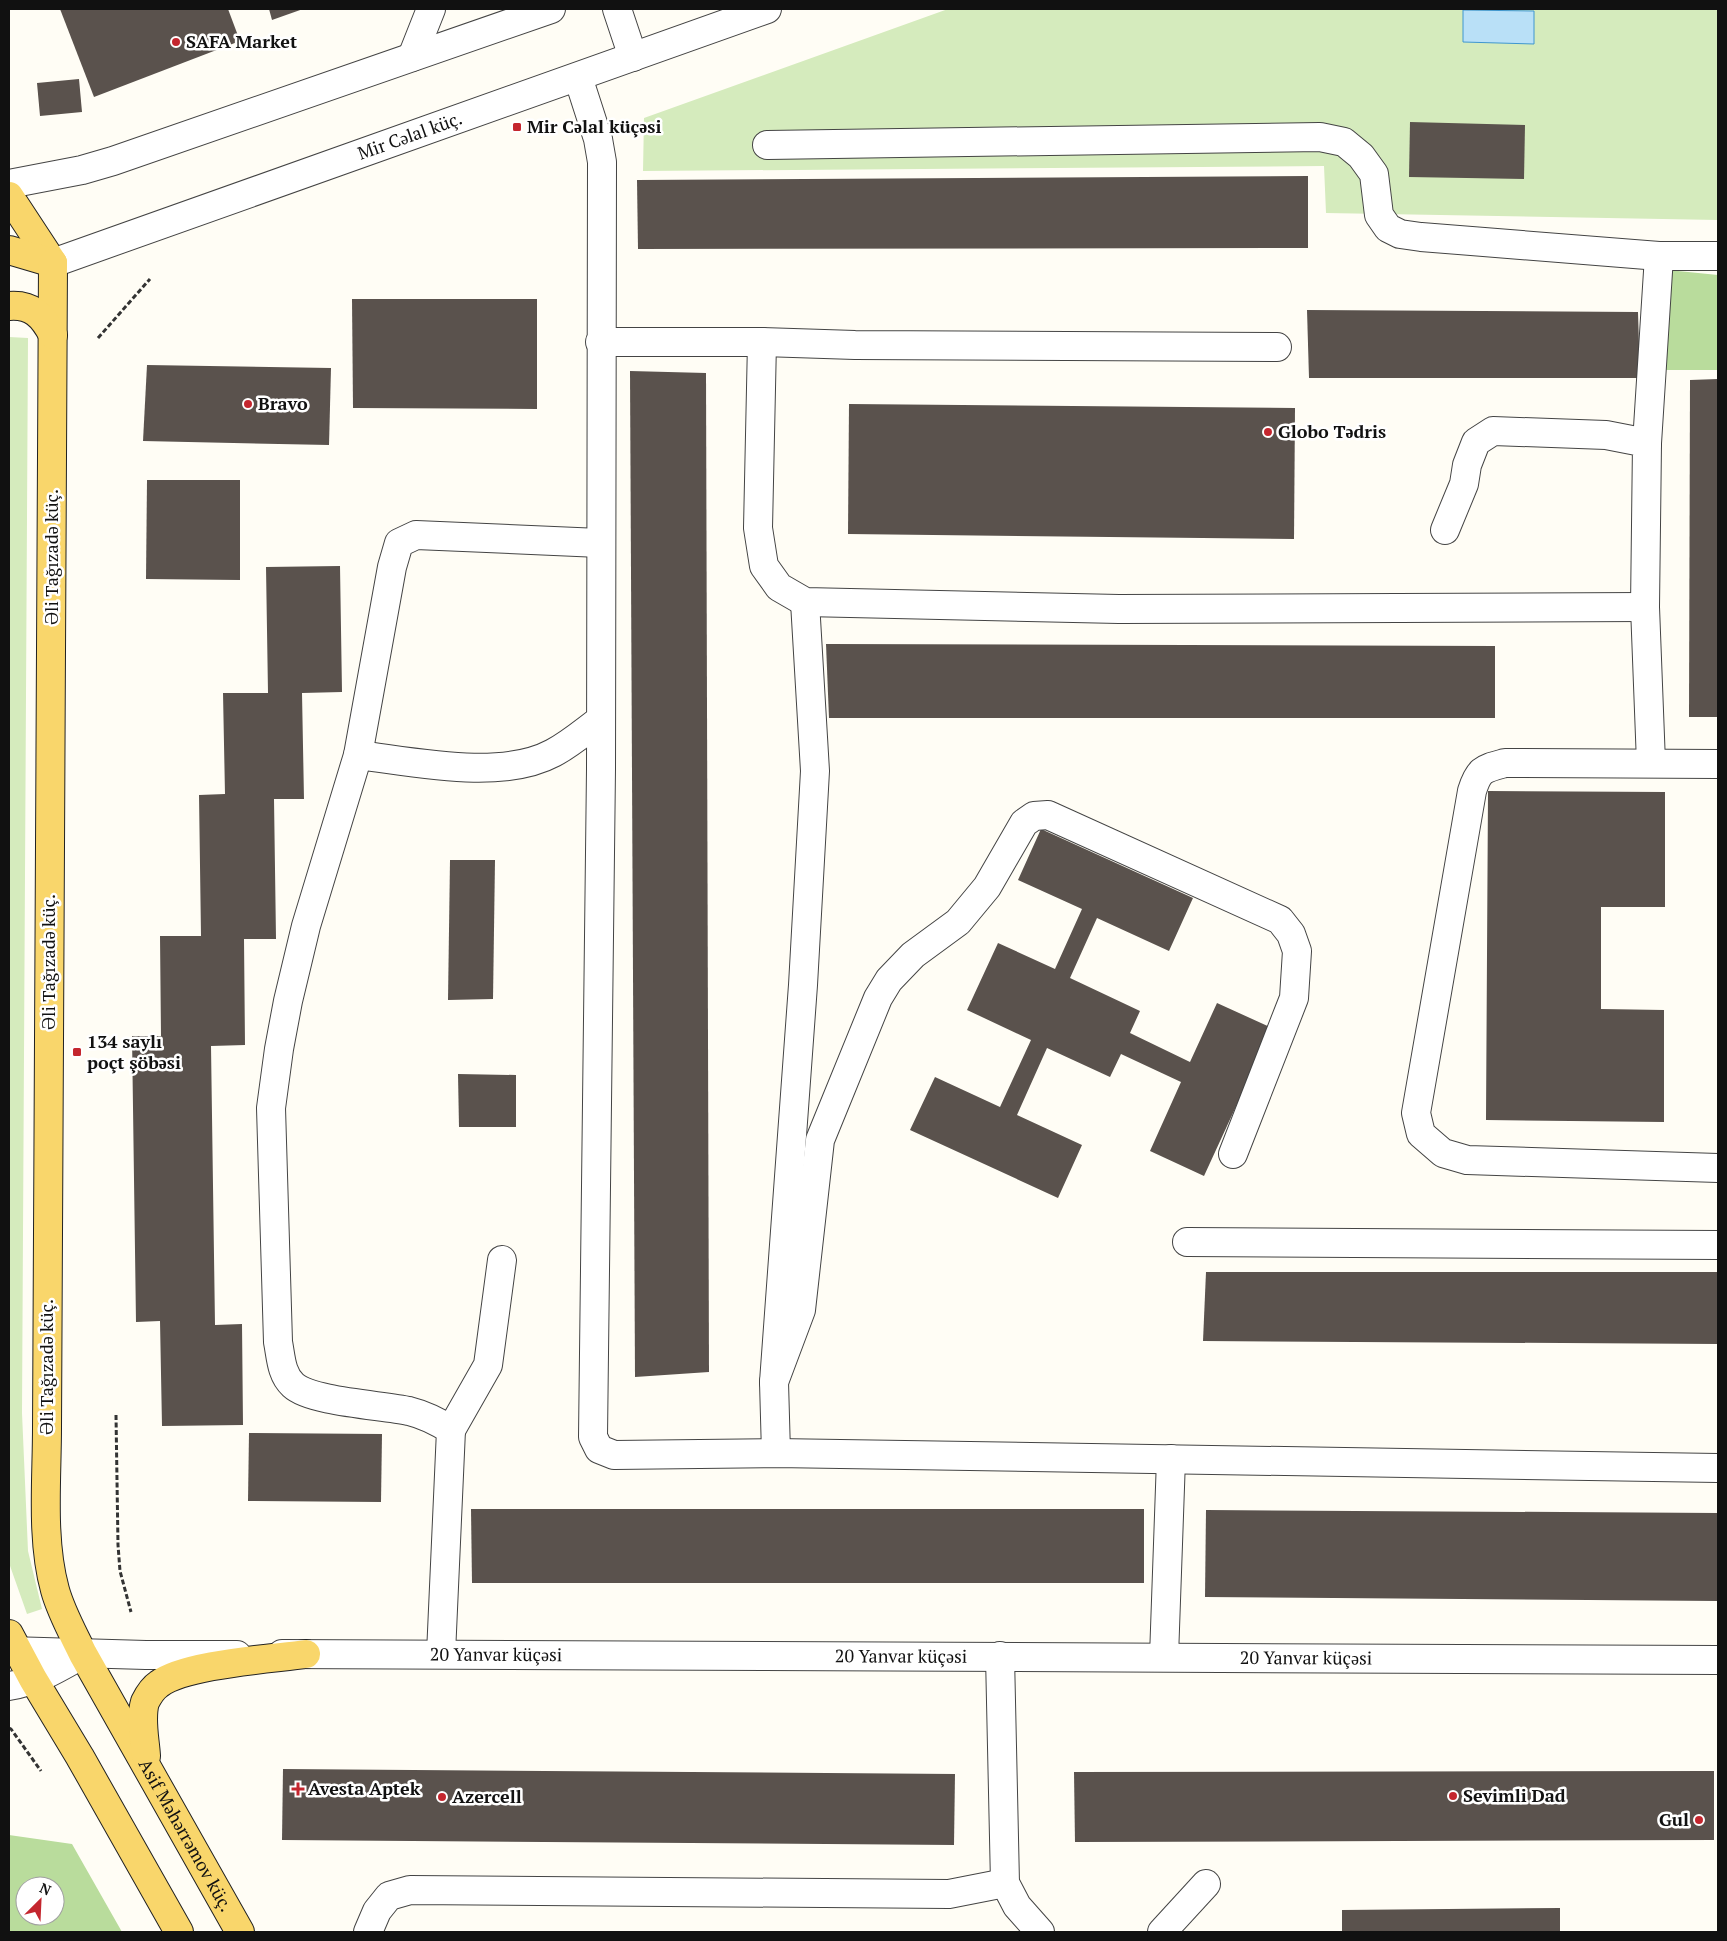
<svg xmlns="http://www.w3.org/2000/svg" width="1727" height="1941" viewBox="0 0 1727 1941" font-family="'PT Serif',serif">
	<rect width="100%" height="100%" fill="#fffdf5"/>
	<!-- green -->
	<g fill="#d5ebbd">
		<polygon points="948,9 1718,9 1718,220 1326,213 1324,166 643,171 644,118"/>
		<polygon points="9,337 28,338 22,1413 28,1551 42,1609 27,1614 9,1563"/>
	</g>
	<!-- forest -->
	<g fill="#b9dc9c" fill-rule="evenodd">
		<polygon points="1668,270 1718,275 1718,370 1665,370"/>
		<path d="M9,1835L72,1844L122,1932H9ZM25,1886H55V1916H25Z"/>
	</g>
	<!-- water -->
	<polygon fill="#b9e0f7" stroke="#3f96cf" points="1463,10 1534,11 1534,44 1463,42"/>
	<!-- building -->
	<g fill="#5a524d">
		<polygon points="60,9 228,9 240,41 94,97"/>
		<polygon points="269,9 303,9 272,20"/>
		<polygon points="79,79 82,112 40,116 37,83"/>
		<polygon points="1410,122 1525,125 1524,179 1409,177"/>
		<polygon points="1308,176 1308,248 638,249 637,180"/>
		<polygon points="352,299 537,299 537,409 353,408"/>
		<polygon points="1307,310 1638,312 1640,378 1309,378"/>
		<polygon points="147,365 331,368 329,445 143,441"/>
		<polygon points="630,371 706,373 709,1372 635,1377"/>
		<polygon points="1718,379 1718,717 1689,717 1690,380"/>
		<polygon points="849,404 1295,408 1294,539 848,534"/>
		<polygon points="147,480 240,480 240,580 146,579"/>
		<polygon points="340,566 342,692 302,693 304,799 274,799 276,939 244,939 245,1045 211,1046 215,1325 242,1324 243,1425 162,1426 160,1321 136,1322 132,1036 161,1036 160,936 201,936 199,795 225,794 223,693 268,693 266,567"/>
		<polygon points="826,644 1495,646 1495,718 829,718"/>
		<polygon points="1488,791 1665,792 1665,907 1601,907 1601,1009 1664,1010 1664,1122 1486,1120"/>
		<polygon points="1041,829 1193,898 1169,951 1097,918 1070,978 1140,1011 1130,1033 1190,1062 1217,1003 1272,1028 1204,1176 1150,1151 1181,1082 1121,1054 1110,1077 1047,1048 1017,1115 1082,1145 1058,1198 910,1130 935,1077 1000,1107 1031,1040 967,1010 998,943 1055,969 1082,909 1018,880"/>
		<polygon points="450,860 495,860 493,999 448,1000"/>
		<polygon points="458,1074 516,1075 516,1127 459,1127"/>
		<polygon points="1206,1272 1718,1272 1718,1344 1203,1341"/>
		<polygon points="249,1433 382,1434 381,1502 248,1501"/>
		<polygon points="471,1509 1144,1509 1144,1583 472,1583"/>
		<polygon points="1206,1510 1718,1513 1718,1601 1205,1597"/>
		<polygon points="283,1769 955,1774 954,1845 282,1840"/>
		<polygon points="1714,1771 1714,1840 1075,1842 1074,1772"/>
		<polygon points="1560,1908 1560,1932 1342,1932 1342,1910"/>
	</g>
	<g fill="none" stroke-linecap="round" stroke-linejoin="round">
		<!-- minor casing -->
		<g stroke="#444" stroke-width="30">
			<g id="minor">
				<polyline points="617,9 633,57"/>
				<polyline points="412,57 431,9"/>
				<polyline points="578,77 598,139 602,162 601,769 593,1437 599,1449 614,1455 776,1453 1718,1468"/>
				<polyline points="767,145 1320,137 1344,142 1361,156 1374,174 1379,215 1388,228 1400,234 1421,237 1659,256 1718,256"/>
				<polyline points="9,184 82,170 113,161 551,9"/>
				<path id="s1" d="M53,263L767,9"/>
				<polyline points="600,342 762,342 855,345 1277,347"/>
				<polyline points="762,342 758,528 764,566 779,587 805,602 1119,609 1645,607"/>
				<polyline points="1647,443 1659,256"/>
				<polyline points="1445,530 1464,484 1467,465 1476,442 1493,431 1606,435 1647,443 1645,607 1651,763"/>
				<path d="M358,755C415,762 501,781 553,753C570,744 585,731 600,720"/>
				<path d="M1718,764L1505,763C1483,769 1479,769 1472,791L1416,1113L1421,1134L1443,1153L1467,1160L1718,1168"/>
				<polyline points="1187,1242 1718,1245"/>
				<polyline points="774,1382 801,1310 820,1140 878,998 889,980 913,955 958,922 987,887 1024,823 1034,816 1048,815 1280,920 1291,934 1297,951 1294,998 1233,1154"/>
				<polyline points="451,1430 488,1365 502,1260"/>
				<polyline points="776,1453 774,1382 803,985 815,771 805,602"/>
				<polyline points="9,1651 146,1655 237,1655"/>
				<path id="s2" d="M282,1654L1718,1660"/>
				<path d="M441,1654L451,1430C437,1421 425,1415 409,1411C382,1405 311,1402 293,1385C281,1374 281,1357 278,1342L271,1108L279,1049L288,1001L306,926L358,755L392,567L399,543L416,535L600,543"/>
				<polyline points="1000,1656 1005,1883 1017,1906 1040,1932"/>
				<polyline points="1164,1657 1171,1459"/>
				<path d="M9,1686C36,1682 60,1667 83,1654"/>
				<polyline points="368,1932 377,1911 389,1896 410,1890 949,1894 1005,1883"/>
				<polyline points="1162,1932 1206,1884"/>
			</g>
		</g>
		<!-- major casing -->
		<g stroke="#222" stroke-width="30">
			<g id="major">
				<polyline points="9,196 53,263"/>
				<polyline points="9,250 53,263"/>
				<path id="s3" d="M53,263L47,1428C47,1479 41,1540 55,1590C61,1612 73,1633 83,1654L240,1932"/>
				<path d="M9,306C32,304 43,316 53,335"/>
				<polyline points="9,1634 33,1679 80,1757 179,1932"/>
				<path d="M146,1756C145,1739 140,1719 145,1702C148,1696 153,1688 159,1684C185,1664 270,1659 306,1654"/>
			</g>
		</g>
		<!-- path -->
		<g stroke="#333" stroke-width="3" stroke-dasharray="5 2.5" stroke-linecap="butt">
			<polyline points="98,338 150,279"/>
			<polyline points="116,1415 118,1545 120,1571 131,1612"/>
			<polyline points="9,1728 11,1729 41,1771"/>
		</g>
		<!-- minor -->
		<use href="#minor" stroke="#fff" stroke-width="28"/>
		<!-- major -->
		<use href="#major" stroke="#f9d66b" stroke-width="28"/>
	</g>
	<!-- markers -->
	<g fill="#c4262e" stroke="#fff" stroke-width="2">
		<circle cx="176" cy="42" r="5"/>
		<rect x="512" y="122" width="10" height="10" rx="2.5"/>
		<circle cx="248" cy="404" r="5"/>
		<circle cx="1268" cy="432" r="5"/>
		<rect x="72" y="1047" width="10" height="10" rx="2.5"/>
		<path d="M295.5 1781.5h5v5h5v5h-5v5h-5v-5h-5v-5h5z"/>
		<circle cx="1453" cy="1796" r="5"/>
		<circle cx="442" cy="1797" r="5"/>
		<circle cx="1699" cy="1820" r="5"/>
	</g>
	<g text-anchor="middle" stroke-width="5" stroke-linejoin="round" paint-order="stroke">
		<!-- poi labels -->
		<g font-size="18" font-weight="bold" fill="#111" stroke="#fff" text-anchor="start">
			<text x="186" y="48">SAFA Market</text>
			<text x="527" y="133">Mir Cəlal küçəsi</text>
			<text x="258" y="410">Bravo</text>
			<text x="1278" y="438">Globo Tədris</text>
			<text x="87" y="1048">134 saylı<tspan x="87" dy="21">poçt şöbəsi</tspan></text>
			<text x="308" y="1795">Avesta Aptek</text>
			<text x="1463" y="1802">Sevimli Dad</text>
			<text x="452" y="1803">Azercell</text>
			<text x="1689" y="1826" text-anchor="end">Gul</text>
		</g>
		<!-- street labels -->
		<g font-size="18" fill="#111" stroke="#fff">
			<text dy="6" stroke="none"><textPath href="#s1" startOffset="379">Mir Cəlal küç.</textPath></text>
			<text transform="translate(52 557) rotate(-90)" y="6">Əli Tağızadə küç.</text>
			<text transform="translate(49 962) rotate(-90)" y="6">Əli Tağızadə küç.</text>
			<text transform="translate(47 1367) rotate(-90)" y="6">Əli Tağızadə küç.</text>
			<text dy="6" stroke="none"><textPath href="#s2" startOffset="214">20 Yanvar küçəsi</textPath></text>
			<text dy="6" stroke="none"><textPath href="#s2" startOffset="619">20 Yanvar küçəsi</textPath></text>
			<text dy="6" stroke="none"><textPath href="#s2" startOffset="1024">20 Yanvar küçəsi</textPath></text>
			<text dy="6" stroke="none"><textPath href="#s3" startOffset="1606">Asif Məhərrəmov küç.</textPath></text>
		</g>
	</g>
	<!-- border -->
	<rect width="1727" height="1941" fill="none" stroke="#111111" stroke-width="20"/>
	<!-- north arrow -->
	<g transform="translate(40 1901) rotate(24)"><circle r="24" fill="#ffffff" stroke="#a0a0a0"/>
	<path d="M0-4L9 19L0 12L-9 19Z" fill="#c4262e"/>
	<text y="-8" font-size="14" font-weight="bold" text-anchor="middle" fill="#111111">N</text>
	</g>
</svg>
